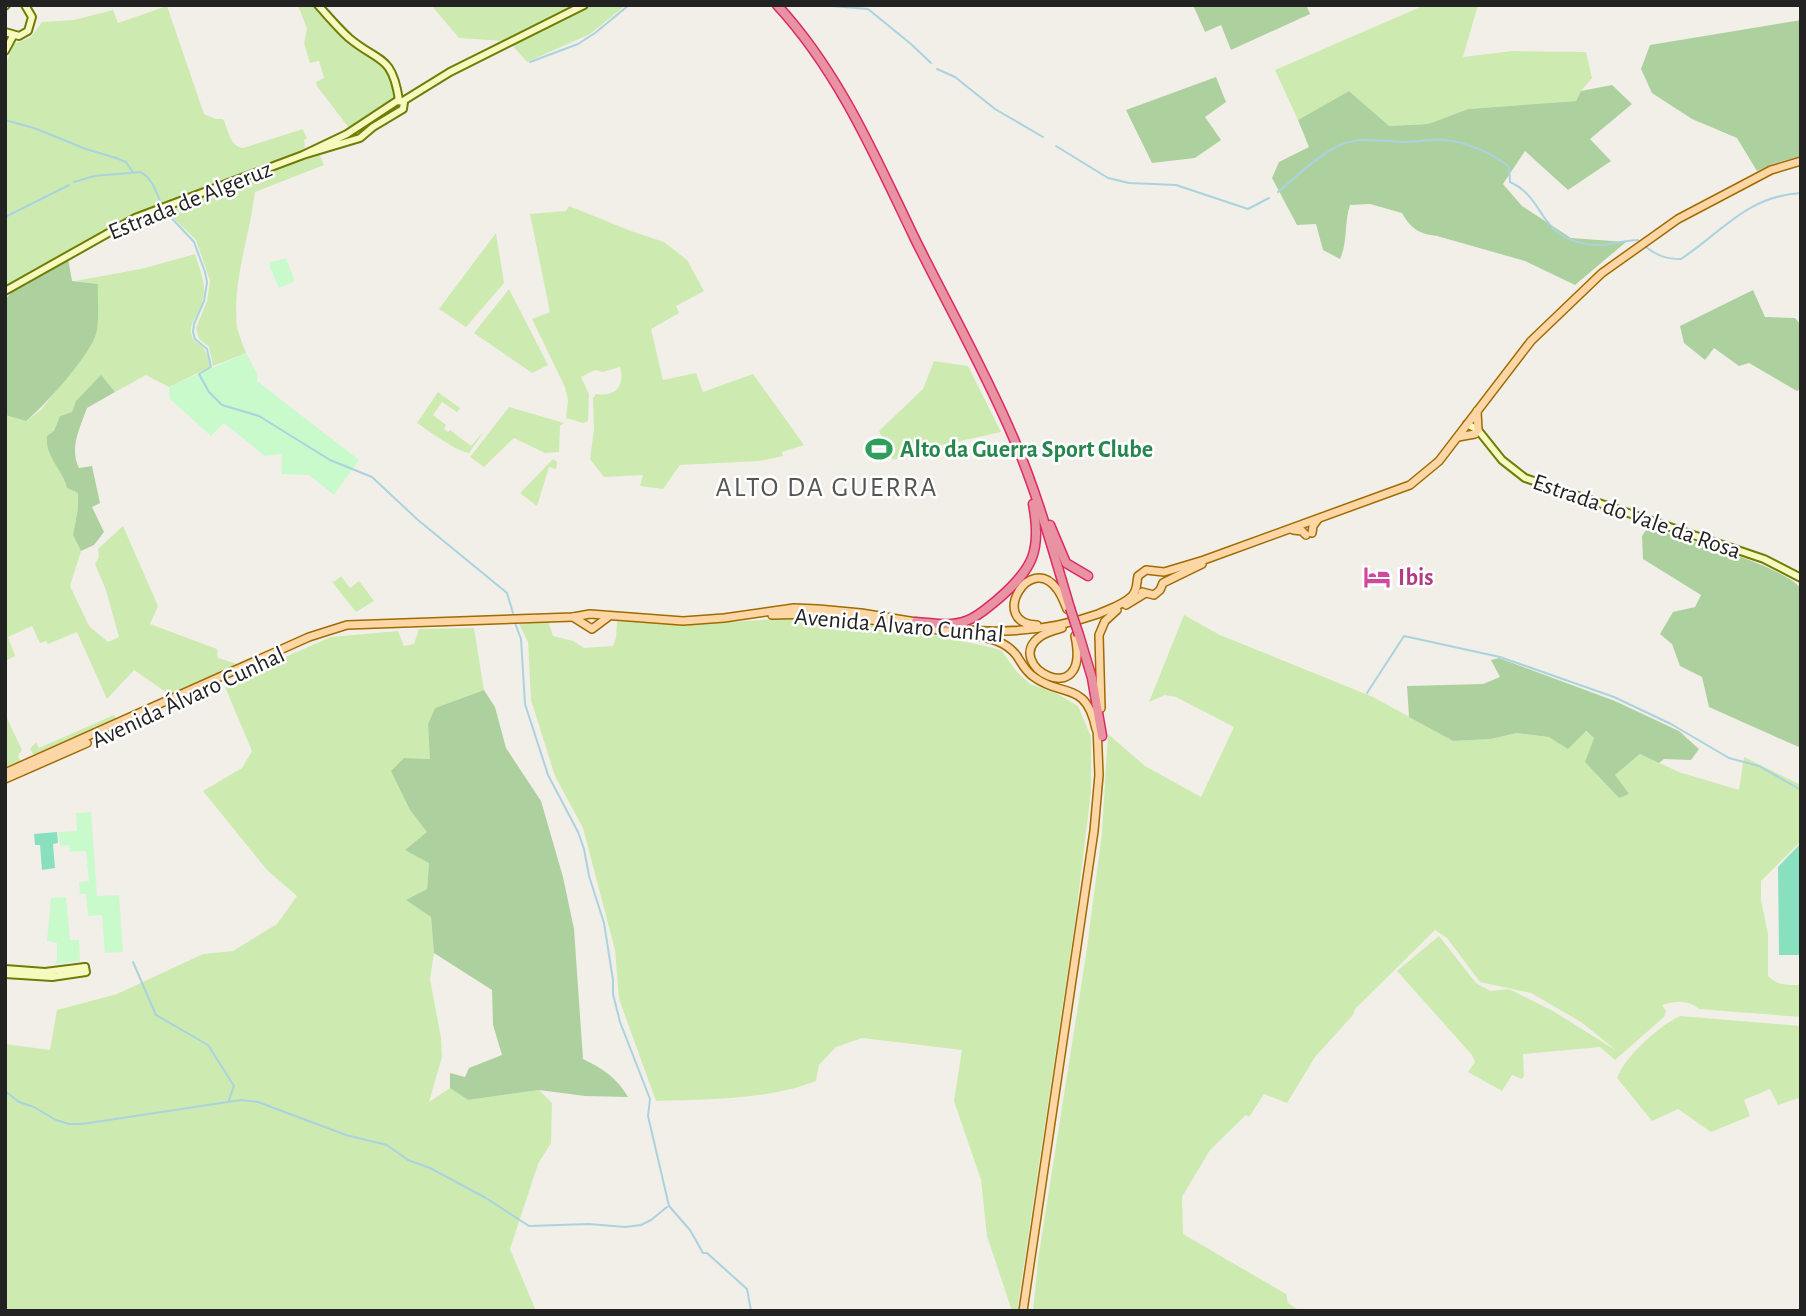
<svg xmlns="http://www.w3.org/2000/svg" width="1806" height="1316" viewBox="0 0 1806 1316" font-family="'Alegreya Sans',sans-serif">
	<rect width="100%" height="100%" fill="#f2efe9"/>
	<!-- grass -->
	<g fill="#cdebb0">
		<path d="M298,5H315L380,60L392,77L395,96C381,108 364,116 349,128L317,86L316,82L324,78L319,61L310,63L304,43L307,29Z"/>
		<polygon points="431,5 576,5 504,41 459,38"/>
		<polygon points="591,5 626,5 590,34 527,62 512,45"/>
		<polygon points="1425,5 1478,5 1463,57 1512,51 1586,52 1592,78 1581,91 1576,101 1468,109 1428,124 1388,126 1349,91 1298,120 1275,70"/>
		<path d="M167,6L204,114L216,119H223C229,130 229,146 243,148L303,129L307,139L304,140L305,149L163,204L11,285L5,286V66L14,44L31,37L42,22L74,20L113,10L118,23Z"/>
		<path d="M319,153L324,165L255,192C250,236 232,281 237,327C239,335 243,345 246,353L213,366L209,347L199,339L196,328L207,301L210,281L206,269L196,240L166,211Z"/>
		<path d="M569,206L631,231L664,242L687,260L704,291L676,306L679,313L651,329L663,380L696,373L703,392L753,374L804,445L782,452L783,456L759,461L680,465L663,489L640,486L643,475L604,477L590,459L594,430L593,398L596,394C616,397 625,386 620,367L602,372L595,370L581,377L589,394L588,421L583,423L566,418L568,400L565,387L532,319L550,312L530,214L566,211Z"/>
		<polygon points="496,233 504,283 466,327 439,309"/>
		<path d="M195,254C201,275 209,285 200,308C197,317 190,322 191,333C193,343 199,342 204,349C207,353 209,360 211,365L210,367L169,387L146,375L115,392L101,376L77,401L72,412L60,416L54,432L56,463L67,488L78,493V508L73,535L81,551L70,586L89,626L108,642L119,637L106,590L95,564L99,557L98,549L123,526L158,606L150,624L217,649L218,658L240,665L170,695L134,670L107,699L77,632L48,644L46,641L40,643L32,626L8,637L15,656L5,661V415L26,421L41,410L85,353L98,284L75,281L141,269Z"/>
		<polygon points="509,289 548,365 532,373 474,333"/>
		<polygon points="934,361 968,366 1001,432 933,447 893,460 879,431 923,389"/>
		<path d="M438,392L460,408L457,412L442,402L433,415L446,425L444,429L448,432L450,430L471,446L485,430L469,453C456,451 430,432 417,423Z"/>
		<polygon points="509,407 564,423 560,426 559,452 545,453 514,438 484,467 470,457"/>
		<polygon points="553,459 557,462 556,469 549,467 537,506 520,493"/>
		<polygon points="341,576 350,588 359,581 374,601 356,612 333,583 332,580 334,582"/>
		<path d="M1184,615L1220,635L1373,697L1453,741L1491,739L1517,733L1549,737L1585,731L1594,738L1586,762L1619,798L1615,775L1640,754L1679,772L1739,790L1744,757L1801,785V841L1761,881V900L1768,934V976C1778,986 1787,985 1801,985V1017L1699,1009C1688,1000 1676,1000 1662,1005L1666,1011L1664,1017L1615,1060L1600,1047L1523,1054L1524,1076L1522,1079L1512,1075L1502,1091L1468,1072L1475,1062L1472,1055L1397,971L1439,936L1476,983L1490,991L1509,989L1553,1011L1617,1051L1581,1022L1531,993L1480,982L1447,938L1435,930L1355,1009L1353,1015L1315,1057L1287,1103L1264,1094L1249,1117L1246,1115L1210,1150L1182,1197L1183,1234L1286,1294L1288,1303L1300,1311H1033L1038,1260L1086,955L1102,833L1108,734L1145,766L1201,797L1234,727L1176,697L1165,695L1149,702Z"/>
		<path d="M805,617C870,624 937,634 1001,650L1017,672L1030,684L1056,693L1078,706L1091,737V792L1075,922L1017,1311H1012L987,1236L981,1180L954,1101L962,1050L862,1038L836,1047L819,1065L816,1081C768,1100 707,1099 656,1101L619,999L615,950L583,828L555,776L531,700L528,642L519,624L548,621L553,636L573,641L584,648L613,646L616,638L617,621L685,625Z"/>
		<polygon points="474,628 484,690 435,708 428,725 431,759 404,758 410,810 428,832 429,863 427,889 407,900 431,917 434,953 430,979 441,1038 442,1057 429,1102 450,1088 468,1100 539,1090 552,1103 551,1143 538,1164 510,1249 536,1311 5,1311 5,1044 50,1050 57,1010 117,994 203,954 233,951 277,924 297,896 267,870 203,791 242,768 252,751 225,687 249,673 331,637 398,631 404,646 414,644 419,629"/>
		<polygon points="5,714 22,750 18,756 21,763 7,769"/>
		<polygon points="114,715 117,720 39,755 33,754 30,749 36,742 39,748"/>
		<path d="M1680,1016L1801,1026V1097L1778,1105L1770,1089L1744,1100L1750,1116L1711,1132L1678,1109L1652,1121L1617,1078C1625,1056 1659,1026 1680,1016Z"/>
	</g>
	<!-- forest -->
	<g fill="#add19e">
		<polygon points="1193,5 1310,5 1307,7 1310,14 1231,50 1221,25 1205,32"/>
		<polygon points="1801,20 1801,156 1775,163 1757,171 1737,138 1692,119 1652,93 1641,69 1650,45"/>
		<polygon points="1216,77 1226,102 1205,117 1221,140 1195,158 1152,163 1126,110"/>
		<path d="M1612,85L1632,104L1590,139L1611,161L1568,190L1525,151L1503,184L1522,206L1571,238L1626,242L1575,285L1525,261L1437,236C1419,234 1411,229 1402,213L1370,204L1350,205C1344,223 1348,242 1340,259L1323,250L1316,224L1297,225L1272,178L1279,162L1309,147L1298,120L1349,91L1389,126L1428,124L1468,109L1576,101L1581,91Z"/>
		<path d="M68,258L72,281L98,284C97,299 100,319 96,334C90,355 44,407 26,421L5,415V300L14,289Z"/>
		<polygon points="1753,290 1765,317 1795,318 1801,325 1801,388 1797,391 1749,363 1739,366 1714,348 1705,360 1684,343 1680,326"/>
		<path d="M101,375L115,392L87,408C80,428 69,448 79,468L92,466L100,503L92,507L104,532L94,545L81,551L73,535L78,508V493L67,488C61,467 45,457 47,436L54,431L60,416L72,412L76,401Z"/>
		<path d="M1648,527C1686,540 1775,562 1801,588V748L1709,707L1702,677L1680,666L1672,644L1660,634L1673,612L1695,607L1701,595L1643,559L1642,536Z"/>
		<polygon points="1499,658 1615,701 1679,731 1699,749 1691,760 1664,759 1659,763 1640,754 1615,775 1629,794 1619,798 1585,762 1594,738 1586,731 1568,749 1549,737 1517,733 1491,739 1453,741 1409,717 1407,686 1483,684 1500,677 1491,660"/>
		<path d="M484,690L495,707L506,748L541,801L563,877L574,929L583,1059C602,1068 617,1078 628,1097L585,1096L539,1090L468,1100L450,1088V1073L465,1077L469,1068L502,1055L493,1025L492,990L434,953L431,917L406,900L427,889L429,863L405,850L427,832L410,810L391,771L404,758L430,759L428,724L435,708Z"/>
	</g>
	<!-- park -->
	<g fill="#c8facc">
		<polygon points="286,258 294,279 293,282 279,288 269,265 271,262"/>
		<polygon points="246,353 257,374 257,381 359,460 334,495 309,475 281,474 282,454 265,456 224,423 211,436 170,399 169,387"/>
		<polygon points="91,812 97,896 119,895 123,952 105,953 102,915 88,916 86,894 80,894 79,882 89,881 86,851 70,852 69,845 60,846 59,832 77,831 76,813"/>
		<polygon points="66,897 70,940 79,940 80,961 55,964 57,960 57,943 47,941 51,898"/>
	</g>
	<!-- pitch -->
	<g fill="#88e0be">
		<polygon points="57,832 58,843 53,844 55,868 42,870 40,845 35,845 34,834"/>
		<polygon points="1801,843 1801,955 1779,955 1778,867"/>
	</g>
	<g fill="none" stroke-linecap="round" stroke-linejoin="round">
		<!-- stream -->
		<g stroke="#aad3df" stroke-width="2">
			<polyline points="820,5 868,9 911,44 931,63"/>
			<polyline points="530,62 578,44 595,33 629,5"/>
			<polyline points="937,69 955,77 995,109 1043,137"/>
			<polyline points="5,120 34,128 86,149 116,158 126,162 132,171"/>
			<polyline points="1056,146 1108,178 1129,183 1176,185 1248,209 1269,198"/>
			<path d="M74,182L94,176L140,172C152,177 157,193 161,204"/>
			<path d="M1278,192C1297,176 1315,158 1338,146C1359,136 1379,141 1402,142C1416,142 1431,139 1445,140C1466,142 1494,154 1509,167L1510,182C1548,199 1536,240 1594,245C1610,246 1623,240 1638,240"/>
			<polyline points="164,210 194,242 205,272 207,282 204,301 194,324 193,332 195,339 207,349 211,367 199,374 209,392 222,405 259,416 330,460 372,477 418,520 507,593 513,613"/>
			<polyline points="5,217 69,185"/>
			<path d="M1646,247C1657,256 1667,259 1681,259C1722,232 1747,196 1801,193"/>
			<polyline points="515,623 521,639 525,704 548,775 578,832 584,849 589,876 604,923 613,980 613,994 620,1022 650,1099 648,1116 669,1206 690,1230 703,1253 707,1253 747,1289 751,1311"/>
			<polyline points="1367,693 1404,636 1500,657 1614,697 1671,724 1729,758 1759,766 1801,790"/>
			<polyline points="133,962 156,1015 208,1045 234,1086 229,1100"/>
			<polyline points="5,1091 19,1102 34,1107 56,1120 69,1124 82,1124 241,1100 258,1102 346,1135 387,1145 408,1160 430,1168 486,1198 529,1226 589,1224 625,1227 641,1225 651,1220 667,1207"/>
		</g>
		<!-- secondary casing -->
		<g stroke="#707d05" stroke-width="10">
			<g id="secondary">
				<path d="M318,5C328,16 338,28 349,38C379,63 392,54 399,100"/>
				<polyline points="5,6 6,5"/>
				<polyline points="5,32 19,36 28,31 32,17 25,5"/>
				<polyline points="5,51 13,36"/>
				<polyline points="403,101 450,72 584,5"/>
				<polyline points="5,291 135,218 303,155 360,138 373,127 403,109 404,102 397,101 347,134 303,155"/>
				<polyline points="1467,424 1478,430 1502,460 1525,478 1764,559 1801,578"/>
				<polyline points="5,969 45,972 85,967"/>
				<polyline points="5,974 52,977 86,972 85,967"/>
			</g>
		</g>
		<!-- primary casing -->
		<g stroke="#a06b00" stroke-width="10">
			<g id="primary">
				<polyline points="1477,411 1478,430"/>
				<polyline points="1458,437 1475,434"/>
				<polyline points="1293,530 1302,531 1306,535"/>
				<polyline points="1312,533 1313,526 1318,519"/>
				<polyline points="1142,592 1154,595 1160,590 1163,583 1202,564"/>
				<polyline points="1126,605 1144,594"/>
				<path d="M772,615C830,612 887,622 945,631"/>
				<polyline points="573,617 592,629 608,617"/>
				<path d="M1037,625C988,624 1029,551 1057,589C1061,594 1064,602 1067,609"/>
				<path d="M940,627C994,635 1047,632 1098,614C1109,609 1123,605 1132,596C1138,589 1136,584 1138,576L1146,570L1164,572L1204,560L1410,485L1439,461L1531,341L1602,273L1678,219L1771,170L1801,161"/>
				<path d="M1062,628C1055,630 1047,632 1041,636C999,664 1092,715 1075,636"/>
				<path d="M969,635C988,638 1005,640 1017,656C1022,664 1026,672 1034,677C1062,698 1086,680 1096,729"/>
				<polyline points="1101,708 1099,635 1105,621 1117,610"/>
				<polyline points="5,773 309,637 347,625 573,617 590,614 683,621 724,618 794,608 818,609 861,613 922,623"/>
				<polyline points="5,779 87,743"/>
				<polyline points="1023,1311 1094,831 1099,775 1097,725"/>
			</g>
		</g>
		<!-- highway casing -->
		<g stroke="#dc2a67" stroke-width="11">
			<g id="highway">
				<path d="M777,5C839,72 875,156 914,237C947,304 984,369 1013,437C1037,492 1053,551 1070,608"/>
				<polyline points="1050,525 1066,563 1088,576"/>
				<path d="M916,622C933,623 950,627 966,621C978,617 987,608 997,600C1033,569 1042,551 1033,504"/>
				<polyline points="1079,635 1092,678 1102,736"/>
			</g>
		</g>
		<!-- secondary -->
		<use href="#secondary" stroke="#f7fabf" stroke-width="6"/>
		<!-- primary -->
		<use href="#primary" stroke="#fcd6a4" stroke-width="7"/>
		<!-- highway -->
		<use href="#highway" stroke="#e892a2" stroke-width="8"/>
		<!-- highway-bridge casing -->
		<g stroke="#dc2a67" stroke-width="11" stroke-linecap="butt">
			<polyline id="highway-bridge" points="1070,608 1079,635"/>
		</g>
		<!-- highway-bridge -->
		<use href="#highway-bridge" stroke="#e892a2" stroke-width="8"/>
	</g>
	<!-- icons -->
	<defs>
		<g id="stadium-bare" transform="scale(2.1)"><path d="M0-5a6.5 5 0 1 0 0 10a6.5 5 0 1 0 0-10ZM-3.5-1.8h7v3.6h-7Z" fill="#2e9e5b" stroke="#fff" stroke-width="2.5" paint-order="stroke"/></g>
		<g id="hotel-bare" transform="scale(2.1)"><path d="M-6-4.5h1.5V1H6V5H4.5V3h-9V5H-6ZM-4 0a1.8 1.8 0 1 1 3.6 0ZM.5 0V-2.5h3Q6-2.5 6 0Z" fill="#d1479c" stroke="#fff" stroke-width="2.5" paint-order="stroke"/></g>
	</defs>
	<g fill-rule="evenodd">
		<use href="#stadium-bare" x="879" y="449"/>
		<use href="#hotel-bare" x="1377" y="577"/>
	</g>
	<g text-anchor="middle" stroke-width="5" stroke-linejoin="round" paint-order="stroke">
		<!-- street labels -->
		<g font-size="24" fill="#222" stroke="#fff">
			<text transform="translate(190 200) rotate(-22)" y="8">Estrada de Algeruz</text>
			<text transform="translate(1637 516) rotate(19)" y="8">Estrada do Vale da Rosa</text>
			<text transform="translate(899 625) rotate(5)" y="8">Avenida Álvaro Cunhal</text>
			<text transform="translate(188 697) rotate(-25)" y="8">Avenida Álvaro Cunhal</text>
		</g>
		<!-- leisure labels -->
		<g font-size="24" font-weight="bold" fill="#27864d" stroke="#fff" text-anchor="start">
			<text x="900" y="457">Alto da Guerra Sport Clube</text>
		</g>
		<!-- hotel labels -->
		<g font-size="24" font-weight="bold" fill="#b23c85" stroke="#fff" text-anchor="start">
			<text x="1398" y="585">Ibis</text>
		</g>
		<!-- quarter labels -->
		<g font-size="28" letter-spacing="2" fill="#555" stroke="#fff">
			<text x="827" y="496">ALTO DA GUERRA</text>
		</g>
	</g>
	<!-- border -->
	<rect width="1806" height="1316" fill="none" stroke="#222222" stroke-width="14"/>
</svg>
